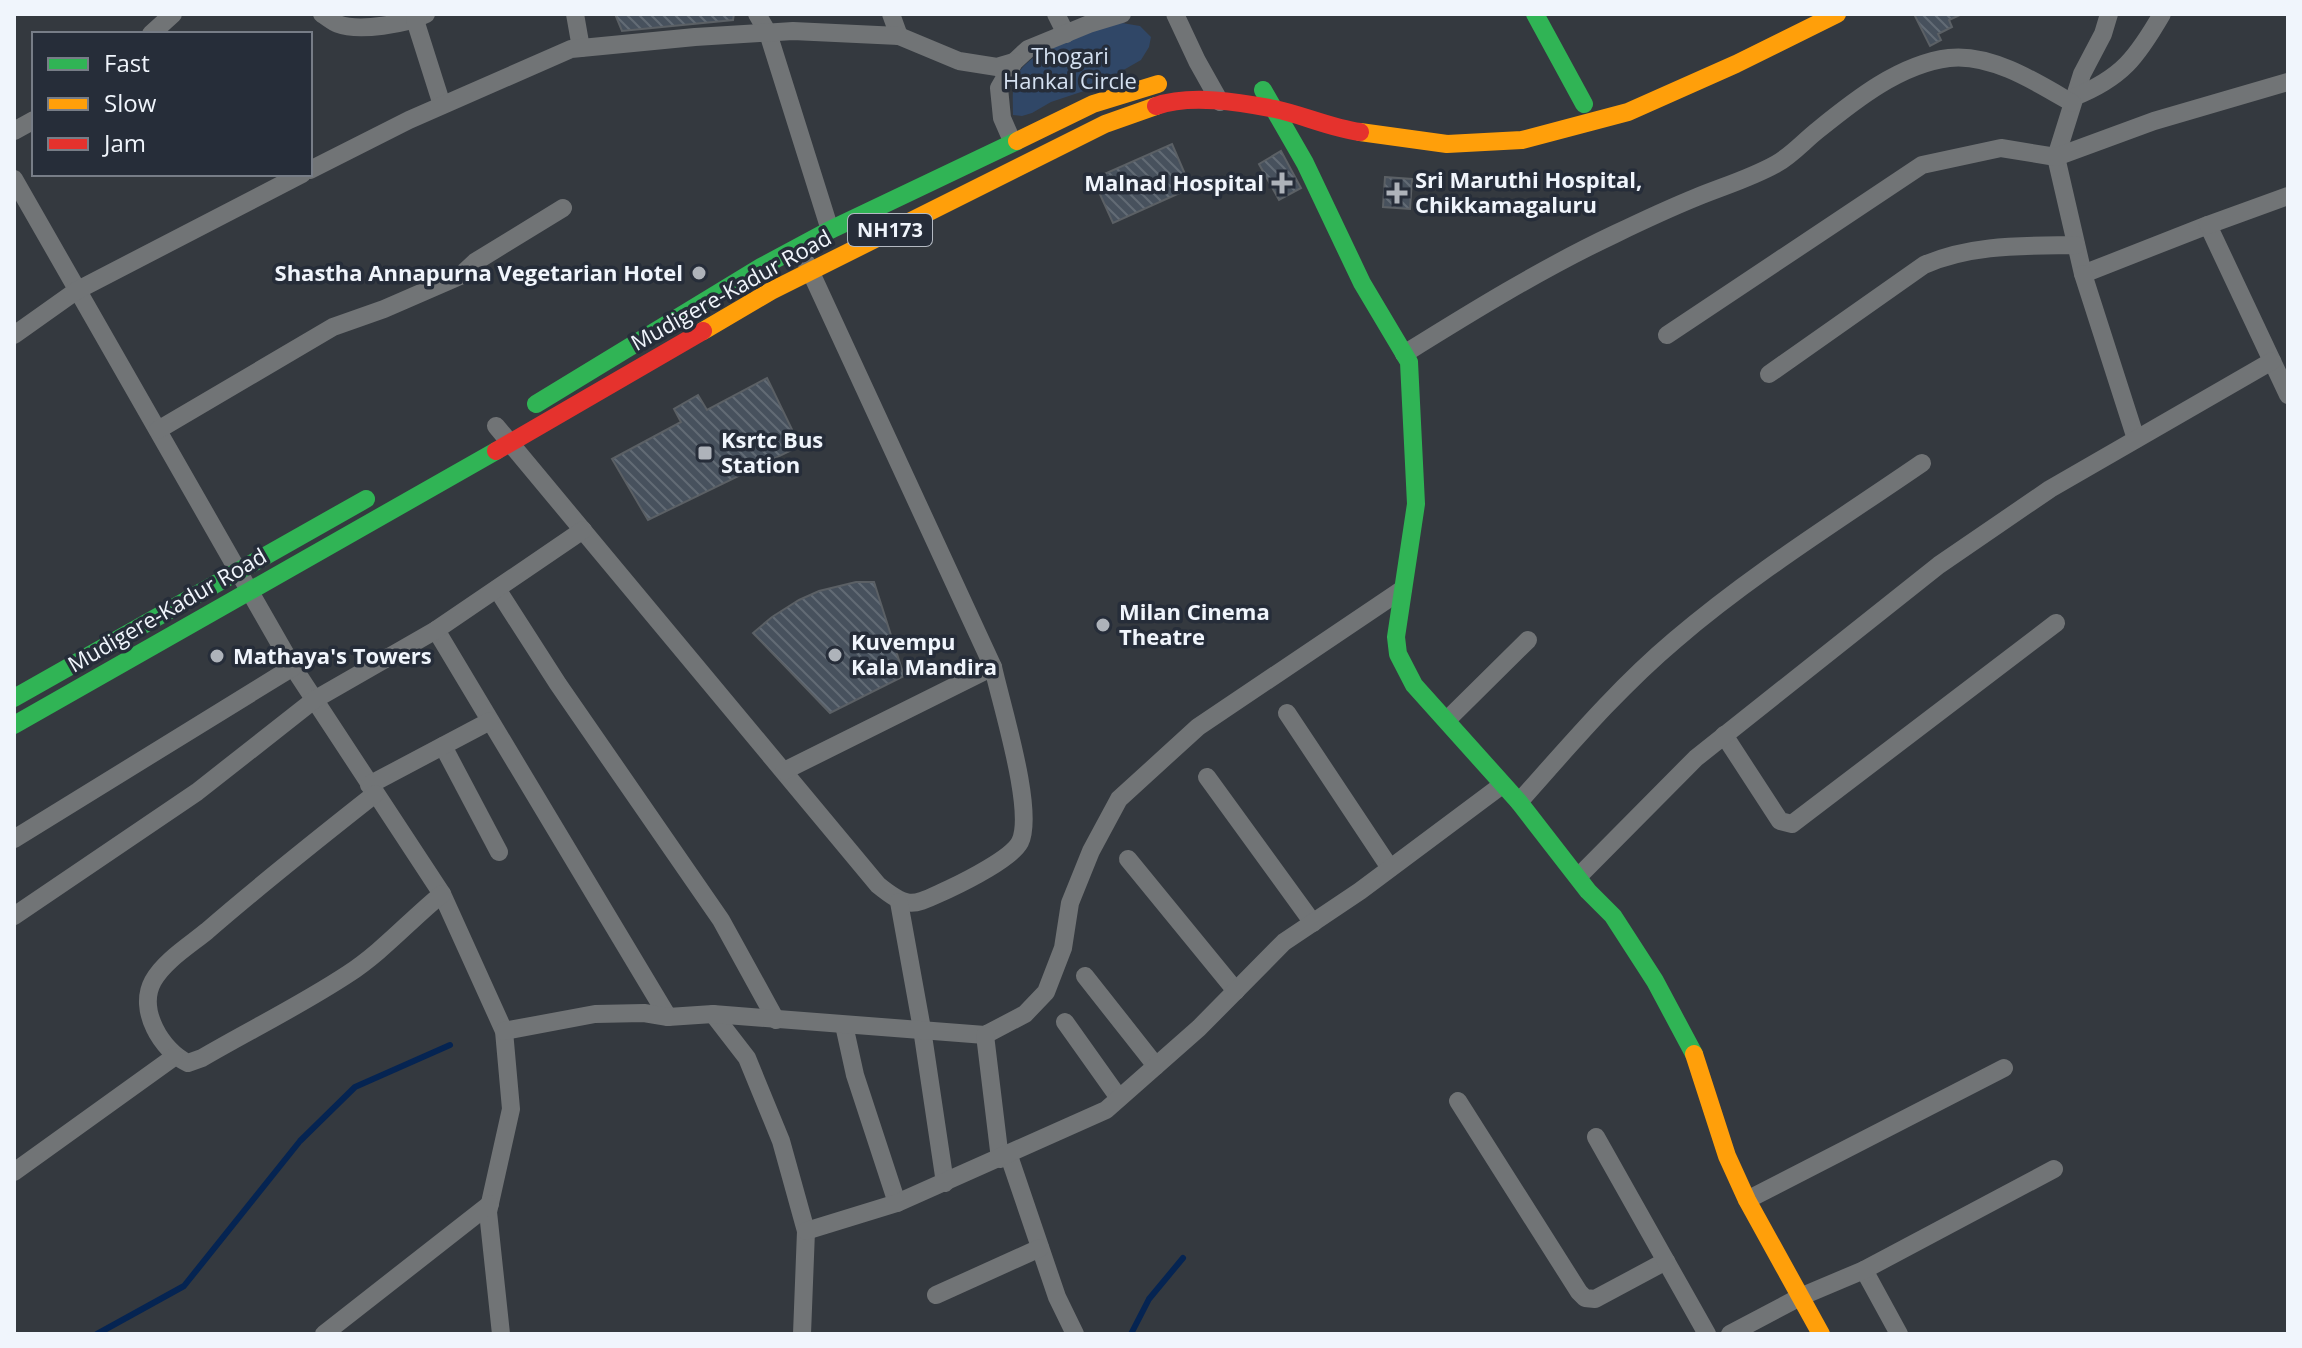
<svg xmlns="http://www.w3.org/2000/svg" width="2302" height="1348" viewBox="0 0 2302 1348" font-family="'Open Sans',sans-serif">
	<defs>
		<pattern id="building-back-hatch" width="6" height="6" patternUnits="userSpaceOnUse" patternTransform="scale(2)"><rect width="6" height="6" fill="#47515d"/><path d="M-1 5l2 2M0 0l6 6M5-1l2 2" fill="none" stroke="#626b75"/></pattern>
	</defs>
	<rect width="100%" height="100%" fill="#34393f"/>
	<!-- park -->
	<path fill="#304767" d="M1122,23L1140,26L1151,37L1149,47L1141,60L1120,72L1090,89L1051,102L1032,113L1022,116L1013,115C1013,105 1012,93 1014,83C1021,50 1093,30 1122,23Z"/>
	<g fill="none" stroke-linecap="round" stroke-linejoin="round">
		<!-- stream -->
		<g stroke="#052452" stroke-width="6">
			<polyline points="97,1334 184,1286 300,1141 355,1087 450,1045"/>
			<polyline points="1131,1334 1149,1299 1183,1258"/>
		</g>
	</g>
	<!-- building -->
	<g fill="url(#building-back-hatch)" stroke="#5b6065" stroke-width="2">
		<polygon points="615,14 734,14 733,20 622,31"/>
		<polygon points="1914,14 1962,14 1949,20 1952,27 1938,34 1941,40 1930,46"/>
		<polygon points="1172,144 1191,188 1113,223 1093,179"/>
		<polygon points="1281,151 1301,188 1279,200 1259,164"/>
		<polygon points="1385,177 1412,179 1410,209 1383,207"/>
		<polygon points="767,378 800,446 648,520 612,459 681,422 674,409 698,395 707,410"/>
		<polygon points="856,582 874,582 904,676 830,713 753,633 772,617 799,600 819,591"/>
	</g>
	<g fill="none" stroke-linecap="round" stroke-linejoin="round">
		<!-- street -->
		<g stroke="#717476" stroke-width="18">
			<path d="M322,14C327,17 333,22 338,24C359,32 407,24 426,14"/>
			<polyline points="575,14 581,48"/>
			<polyline points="757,14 768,33 830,230"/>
			<polyline points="891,14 899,36"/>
			<polyline points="1056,14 1066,34"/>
			<polyline points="1175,14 1197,61 1220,102"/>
			<polyline points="2109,14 2103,34 2082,74 2056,157 2083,274 2208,225 2288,395"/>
			<polyline points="415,20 442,105"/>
			<polyline points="151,34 173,14"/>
			<path d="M2074,97C2122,78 2137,57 2162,14"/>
			<polyline points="14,131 34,120"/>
			<polyline points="1012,141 1002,118 999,88 1014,62 1028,49 1089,24 1122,14"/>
			<polyline points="310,170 409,120 571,49 695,37 793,31 899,36 959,61 997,67 1014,62"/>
			<polyline points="14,179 293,667 442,894 504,1031 511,1109 488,1212 501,1334"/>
			<polyline points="2208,225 2288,196"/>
			<polyline points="2083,274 2136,439"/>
			<polyline points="14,335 76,291 302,174"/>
			<polyline points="1667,335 1922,165 2001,148 2056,157 2154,121 2288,82"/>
			<path d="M1404,354C1473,311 1541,269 1615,234C1642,221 1670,208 1697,197C1724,186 1751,178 1776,164C1791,156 1804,141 1818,130C1855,100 1900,64 1949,58C1991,53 2038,83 2072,103"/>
			<path d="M1769,374L1924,265C1972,244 2024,246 2076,245"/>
			<path d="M496,426L878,885C910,911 913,905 949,889C966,881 1012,858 1020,842C1035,811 1001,704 993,667"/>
			<polyline points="158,430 333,327 384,309 460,276 475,262 563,208"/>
			<polyline points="497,589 558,684 721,920 776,1020"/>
			<polyline points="436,630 668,1017"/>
			<polyline points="1287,713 1390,868"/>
			<polyline points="1447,720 1528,640"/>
			<polyline points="1724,735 1780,821 1792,824 2056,623"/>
			<polyline points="443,746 499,852"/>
			<polyline points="784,771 993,667 807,264"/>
			<polyline points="1207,777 1313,923"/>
			<polyline points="369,785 490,721"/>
			<path d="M375,794C318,839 262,883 207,931C190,945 164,961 153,981C137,1010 162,1051 188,1063L202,1058C250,1030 301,1005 348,974C382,952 410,920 442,894"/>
			<path d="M1519,802C1569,746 1618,688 1675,640C1752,574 1839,520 1922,463"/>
			<polyline points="14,839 293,667"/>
			<polyline points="1128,859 1236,991"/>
			<polyline points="1578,877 1696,758 1939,565 2050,489 2272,361"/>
			<polyline points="899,902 922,1029 945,1183"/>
			<polyline points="14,916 197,792 314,700 436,630 583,530"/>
			<polyline points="1085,976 1156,1066"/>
			<polyline points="713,1014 747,1058 781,1141 806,1231 802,1334"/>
			<polyline points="1065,1022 1119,1098"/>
			<polyline points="844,1025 855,1075 897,1203"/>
			<polyline points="504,1031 595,1014 644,1013 668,1017 713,1014 985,1035 1025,1014 1046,992 1063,948 1070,903 1091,851 1119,799 1198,727 1403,589"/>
			<polyline points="985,1035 1000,1159"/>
			<polyline points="1458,1101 1579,1292 1585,1298 1595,1299 1666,1261"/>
			<polyline points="1596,1137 1707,1334"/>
			<polyline points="1009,1156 1057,1297 1075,1334"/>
			<polyline points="14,1172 174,1057"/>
			<polyline points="1747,1200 2004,1068"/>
			<polyline points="806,1231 897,1203 1106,1110 1199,1028 1284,942 1360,891 1502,785"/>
			<polyline points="1864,1270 1899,1334"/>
			<polyline points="936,1295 1040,1248"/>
			<polyline points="324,1334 490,1204"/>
			<polyline points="1730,1334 1800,1297 1864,1270 2054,1169"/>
		</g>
		<!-- fast -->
		<g stroke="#30b455" stroke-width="18">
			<polyline points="1535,14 1584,104"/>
			<polyline points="1263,90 1305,163 1362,283 1409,362 1416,504 1396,637 1398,654 1414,685 1519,802 1588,891 1613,916 1655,981 1694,1054"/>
			<polyline points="536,404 761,267 830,230 1017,141"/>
			<polyline points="14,698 366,499"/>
			<polyline points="14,725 496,451"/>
		</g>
		<!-- slow -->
		<g stroke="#ff9f0a" stroke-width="18">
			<polyline points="1360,132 1447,144 1522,140 1628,112 1736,64 1837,14"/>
			<polyline points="1017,141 1093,104 1158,84"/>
			<polyline points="703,331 771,291 1105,124 1156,106"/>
			<polyline points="1694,1054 1727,1156 1747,1200 1821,1334"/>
		</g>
		<!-- jam -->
		<g stroke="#e5322d" stroke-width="18">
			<path d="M1156,106C1190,94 1239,102 1275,109C1303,115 1331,128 1360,132"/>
			<polyline points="496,451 703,331"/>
		</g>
	</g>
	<!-- markers -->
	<g fill="#aeb3ba" stroke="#262d39" stroke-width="3">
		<path d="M1278 171h8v8h8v8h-8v8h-8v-8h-8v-8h8z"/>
		<path d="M1393 181h8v8h8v8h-8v8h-8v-8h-8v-8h8z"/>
		<circle cx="699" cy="273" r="8"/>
		<rect x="697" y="445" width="16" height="16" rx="4"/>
		<circle cx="1103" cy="625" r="8"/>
		<circle cx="835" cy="655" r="8"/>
		<circle cx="217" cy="656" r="8"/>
	</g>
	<g text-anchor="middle" stroke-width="7" stroke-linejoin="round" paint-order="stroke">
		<!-- shield labels -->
		<rect fill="#262d39" stroke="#b3b9c2" stroke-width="2" x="848" y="214" width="84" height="32" rx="6"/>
		<g font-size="20" font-weight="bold" fill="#f0f5fc">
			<text x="890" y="237">NH173</text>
		</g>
		<!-- park labels -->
		<g font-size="22" fill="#d5e1f1" stroke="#262d39">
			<text x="1070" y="64">Thogari<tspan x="1070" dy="25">Hankal Circle</tspan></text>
		</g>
		<!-- poi labels -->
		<g font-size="22" font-weight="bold" fill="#f0f5fc" stroke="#262d39" text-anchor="start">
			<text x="1415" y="188">Sri Maruthi Hospital,<tspan x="1415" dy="25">Chikkamagaluru</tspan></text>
			<text x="1264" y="191" text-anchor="end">Malnad Hospital</text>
			<text x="683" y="281" text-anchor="end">Shastha Annapurna Vegetarian Hotel</text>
			<text x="721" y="448">Ksrtc Bus<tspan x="721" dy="25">Station</tspan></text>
			<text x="1119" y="620">Milan Cinema<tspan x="1119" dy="25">Theatre</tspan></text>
			<text x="851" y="650">Kuvempu<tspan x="851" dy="25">Kala Mandira</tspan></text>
			<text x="233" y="664">Mathaya's Towers</text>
		</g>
		<!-- street labels -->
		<g font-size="22" fill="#f0f5fc" stroke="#262d39">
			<text transform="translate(731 290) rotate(-29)" y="8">Mudigere-Kadur Road</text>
			<text transform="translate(167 610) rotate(-30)" y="8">Mudigere-Kadur Road</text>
		</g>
	</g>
	<!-- border -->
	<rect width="2302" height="1348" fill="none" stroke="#f0f5fc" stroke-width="32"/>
	<!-- legend -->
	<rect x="32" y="32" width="280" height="144" fill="#262d39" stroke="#777d87" stroke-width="2"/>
	<rect x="48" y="58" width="40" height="12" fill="#30b455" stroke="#777d87" stroke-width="2"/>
	<text x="104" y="72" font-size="24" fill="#f0f5fc">Fast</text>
	<rect x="48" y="98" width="40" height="12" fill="#ff9f0a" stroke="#777d87" stroke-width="2"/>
	<text x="104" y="112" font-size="24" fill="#f0f5fc">Slow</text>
	<rect x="48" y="138" width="40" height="12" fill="#e5322d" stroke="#777d87" stroke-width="2"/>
	<text x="104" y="152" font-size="24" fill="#f0f5fc">Jam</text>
</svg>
